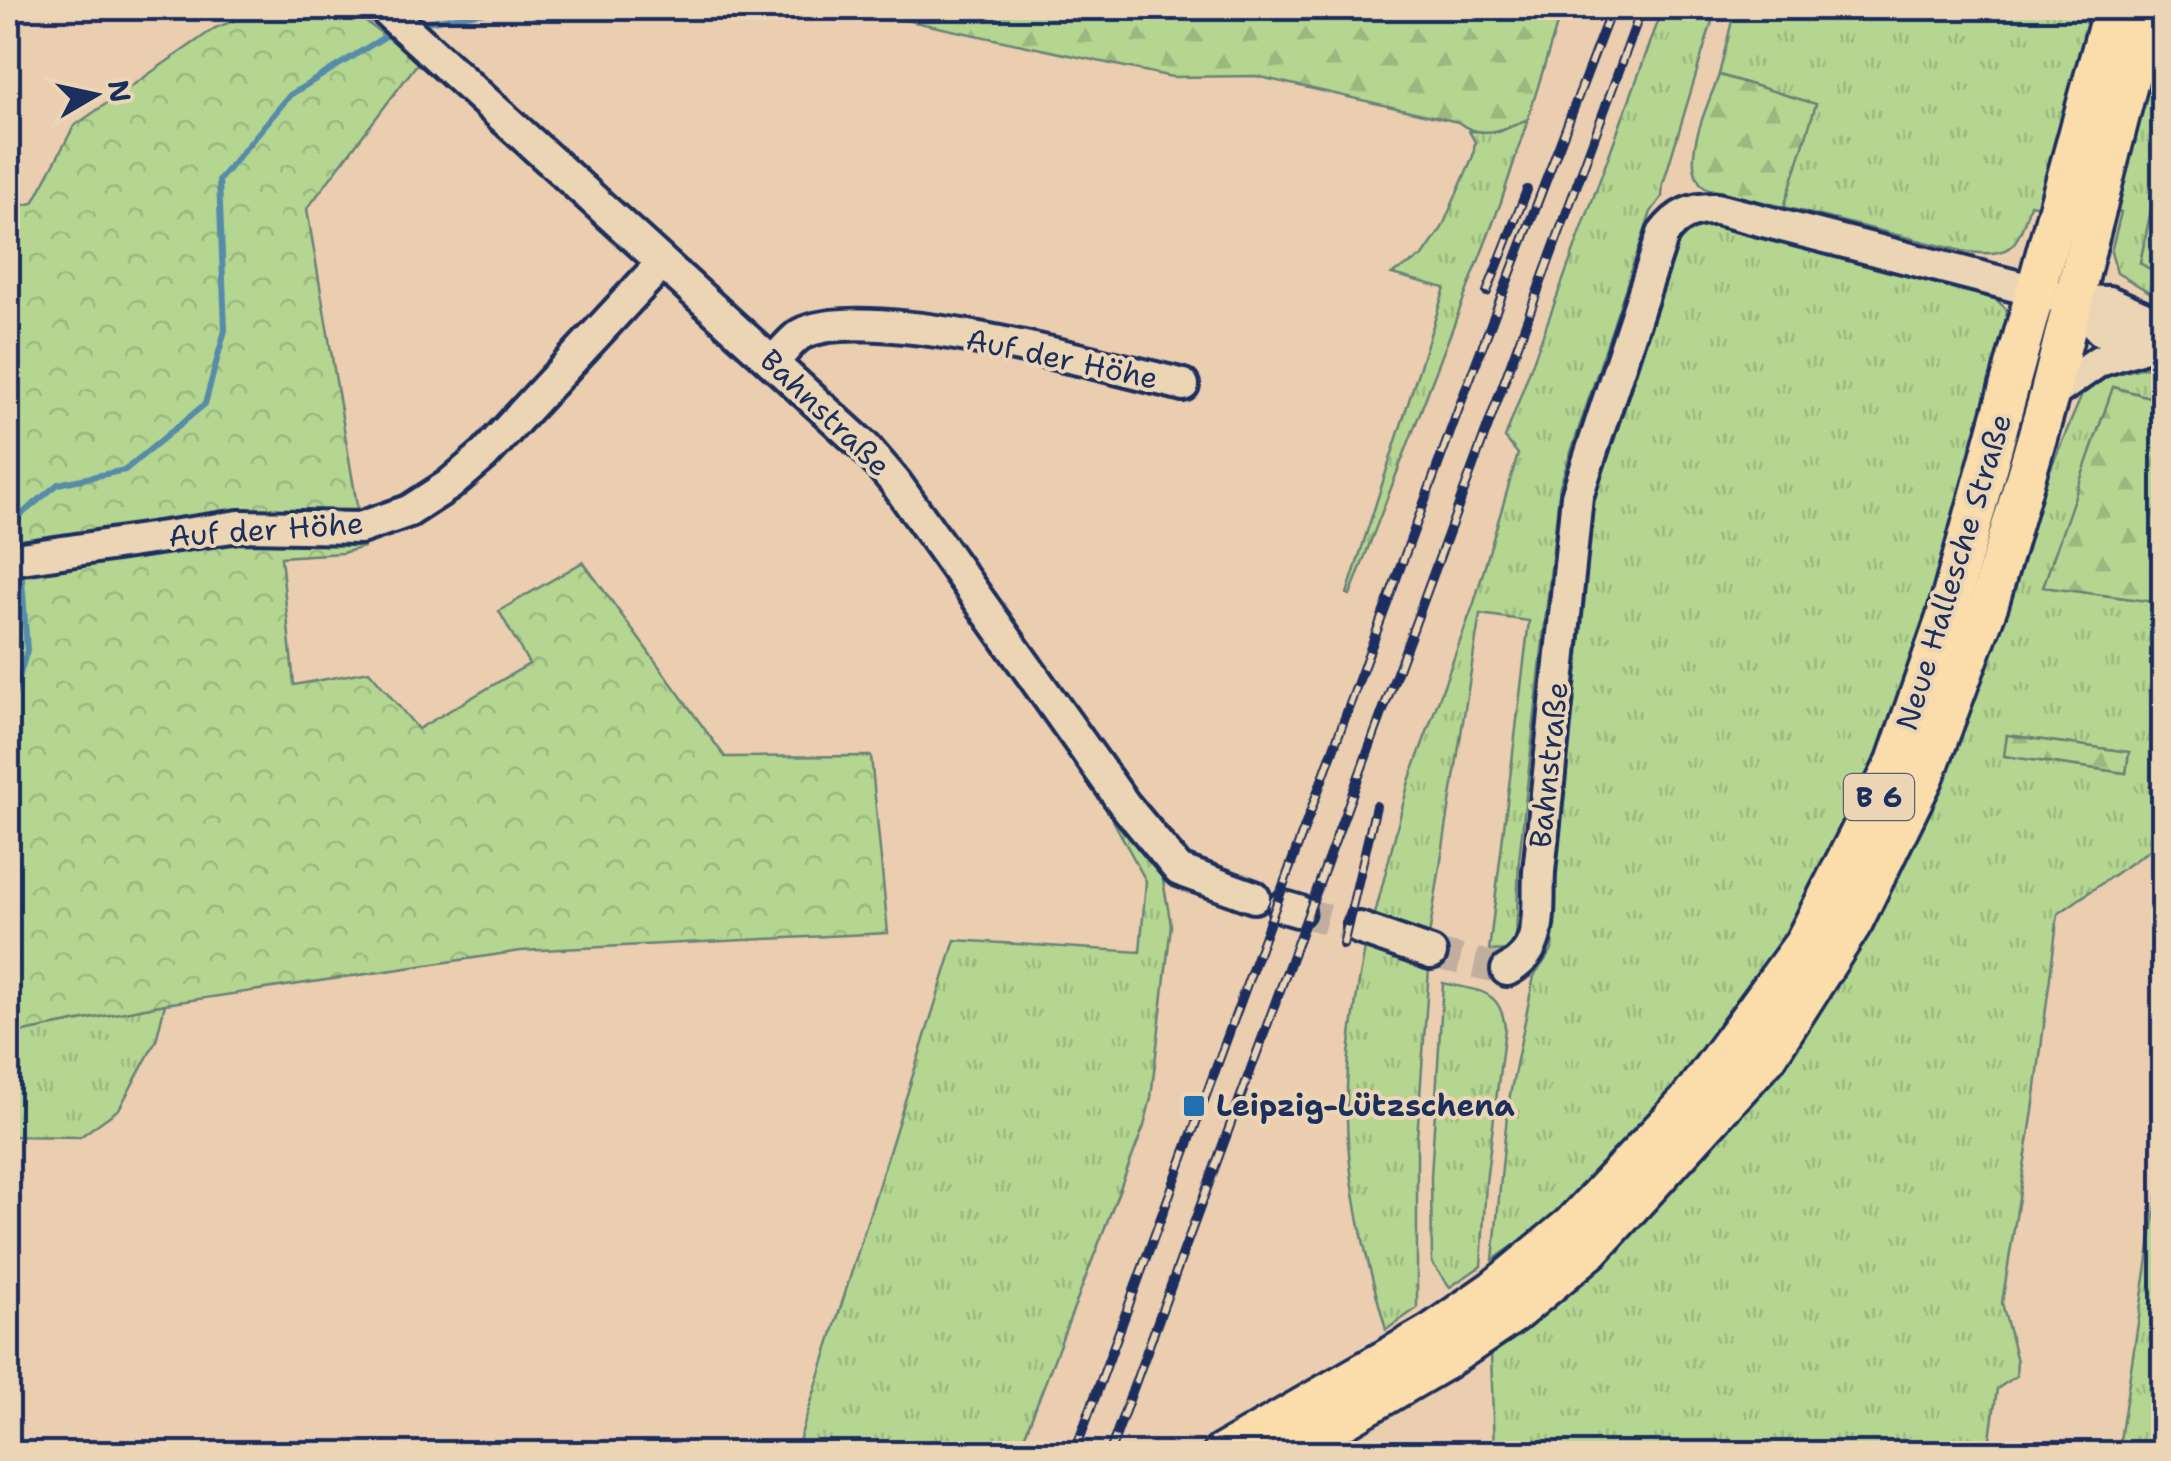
<svg xmlns="http://www.w3.org/2000/svg" width="2171" height="1461" viewBox="0 0 2171 1461" font-family="'Shantell Sans',sans-serif">
	<defs>
		<pattern id="grass-tufts" width="24" height="20" patternUnits="userSpaceOnUse" patternTransform="scale(2.5)"><rect width="24" height="20" fill="#b4d690"/><path d="M3 7l-1-3M5 7V3M7 7l1-3M15 17l-1-3M17 17v-4M19 17l1-3" fill="none" stroke="#9ab87f"/></pattern>
		<pattern id="forest-firs" width="22" height="20" patternUnits="userSpaceOnUse" patternTransform="scale(2.5)"><rect width="22" height="20" fill="#b4d690"/><path d="M5 1l3.5 6h-7zM16 11l3.5 6h-7z" fill="#9ab87f"/></pattern>
		<pattern id="park-crowns" width="20" height="18" patternUnits="userSpaceOnUse" patternTransform="scale(2.5)"><rect width="20" height="18" fill="#b4d690"/><path d="M2 6a3 3 0 1 1 6 0M12 15a3 3 0 1 1 6 0" fill="none" stroke="#9ab87f"/></pattern>
	</defs>
	<rect width="100%" height="100%" fill="#eaceaf"/>
	<filter id="ink" filterUnits="userSpaceOnUse"><feTurbulence type="fractalNoise" baseFrequency=".01" numOctaves="2"/><feDisplacementMap in="SourceGraphic" scale="20" xChannelSelector="R" yChannelSelector="G"/><feConvolveMatrix kernelMatrix="1 2 1 2 8 2 1 2 1" color-interpolation-filters="sRGB"/></filter>
	<g filter="url(#ink)">
		<!-- grass -->
		<g fill="url(#grass-tufts)" stroke="#688277" stroke-width="2.5" fill-rule="evenodd">
			<polygon points="1663,8 1716,8 1663,184 1662,197 1651,212 1560,485 1519,860 1516,941 1509,950 1489,951 1529,621 1480,614 1429,936 1374,918 1409,781 1474,603 1518,454 1505,438"/>
			<path d="M1735,8H2096L2044,207L2030,204C2017,247 2014,257 1966,252L1784,207L1815,104L1719,75Z"/>
			<polygon points="2163,8 2163,154 2140,263 2163,277 2163,300 2117,273 2111,252 2121,212 2110,208"/>
			<polygon points="1528,119 1501,202 1350,595 1347,594 1445,288 1392,274 1423,256 1442,228 1473,156 1475,142 1469,131 1499,132"/>
			<polygon points="1719,221 1991,294 2006,309 2009,331 1902,720 1816,904 1639,1140 1534,1231 1493,1260 1508,1105 1534,976 1552,950 1554,917 1547,915 1590,503 1671,243 1700,222"/>
			<path d="M2145,367L2163,371V401L2114,387L2044,587L2163,603V835L2155,846L2058,914L2033,1111L2002,1303L2017,1361L2016,1376L1997,1389L1988,1453H1494L1491,1352L1619,1251L1615,1247L1731,1124L1823,1001L2082,395L2097,379ZM2007,735L2129,752L2126,773L2005,756Z"/>
			<polygon points="1102,800 1162,875 1171,925 1151,1098 1144,1126 1018,1453 795,1454 955,940 1140,952 1146,881"/>
			<path d="M1365,948L1429,969L1417,1138V1308L1386,1330C1367,1261 1348,1190 1347,1117C1345,1061 1355,1003 1365,948Z"/>
			<path d="M1443,983C1477,991 1501,988 1505,1028L1486,1182L1481,1266L1450,1287L1432,1263L1431,1176Z"/>
			<polygon points="165,1004 156,1041 119,1109 80,1137 8,1136 8,1035"/>
			<polygon points="2163,1161 2163,1453 2118,1453"/>
		</g>
		<!-- forest -->
		<g fill="url(#forest-firs)" stroke="#688277" stroke-width="2.5">
			<path d="M860,8H1095L1173,14L1187,8H1562L1528,119C1504,130 1480,140 1458,122L1256,76L1172,77L868,12Z"/>
			<path d="M1719,75L1816,104L1784,207L1705,188C1677,165 1709,103 1719,75Z"/>
			<polygon points="2163,154 2164,277 2163,277 2140,263"/>
			<polygon points="2113,387 2163,401 2163,603 2043,587"/>
			<polygon points="2007,735 2129,752 2126,773 2004,756"/>
		</g>
		<!-- park -->
		<polygon fill="url(#park-crowns)" stroke="#688277" stroke-width="2.5" points="266,8 346,8 420,60 307,209 364,547 342,553 281,557 294,685 369,671 418,729 529,664 499,611 583,562 725,757 871,756 888,933 521,951 165,1004 8,1035 8,209 33,203 74,126 215,28"/>
		<g fill="none" stroke-linecap="round" stroke-linejoin="round">
			<!-- stream -->
			<g stroke="#568baa" stroke-width="6">
				<polyline points="1095,8 1173,14 1187,8"/>
				<polyline points="415,24 507,8"/>
				<polyline points="17,546 17,518 58,484 125,470 205,404 225,330 219,180 290,95 394,31"/>
				<polyline points="8,716 27,650 22,579"/>
			</g>
			<!-- minor-tunnel -->
			<g stroke="#c1ae9f" stroke-width="30" stroke-dasharray="30 15" stroke-linecap="butt">
				<polyline points="1298,911 1359,928"/>
				<polyline points="1431,953 1507,970"/>
			</g>
			<!-- minor casing -->
			<g stroke="#1b2f5e" stroke-width="38">
				<g id="minor">
					<polyline points="383,8 865,447 895,482 1124,804 1179,870 1254,897"/>
					<polyline points="2074,301 2101,330 2145,346"/>
					<path d="M774,361C782,353 791,340 801,334C866,300 1107,366 1183,385"/>
					<polyline points="2049,396 2099,361 2145,346"/>
					<polyline points="8,560 239,526 360,528 409,511 449,485 484,455 661,264"/>
					<polyline points="1284,907 1298,911"/>
					<polyline points="1359,928 1431,953"/>
					<path d="M1507,970C1545,951 1537,909 1539,872L1577,496L1663,234C1678,214 1693,208 1717,209L2074,301L2109,302L2164,326"/>
				</g>
			</g>
			<!-- major casing -->
			<g stroke="#1b2f5e" stroke-width="45">
				<g id="major">
					<polyline points="1222,1454 1432,1333 1495,1289 1571,1226 1688,1102 1803,945 1896,762 1946,618 2113,8"/>
					<polyline points="1284,1454 1443,1361 1514,1313 1591,1249 1768,1055 1853,922 1924,777 1989,603 2049,396 2147,8"/>
				</g>
			</g>
			<!-- minor -->
			<use href="#minor" stroke="#ebd5b4" stroke-width="30"/>
			<!-- major -->
			<use href="#major" stroke="#fbddab" stroke-width="38"/>
			<!-- rail casing -->
			<g stroke="#1b2f5e" stroke-width="10">
				<g id="rail">
					<polyline points="1487,292 1527,190"/>
					<polyline points="1343,945 1376,806"/>
					<polyline points="1074,1454 1463,397 1612,8"/>
					<polyline points="1109,1454 1642,8"/>
				</g>
			</g>
			<!-- rail -->
			<use href="#rail" stroke="#ebd5b4" stroke-width="6" stroke-dasharray="19" stroke-linecap="butt"/>
		</g>
	</g>
	<!-- markers -->
	<rect fill="#1f6fb2" stroke="#ebd5b4" stroke-width="4" x="1182" y="1094" width="24" height="24" rx="5"/>
	<g text-anchor="middle" stroke-width="8" stroke-linejoin="round" paint-order="stroke">
		<!-- shield labels -->
		<rect fill="#ebd5b4" stroke="#596178" stroke-width="2.5" x="1844" y="774" width="70" height="46" rx="8"/>
		<g font-size="28" font-weight="bold" fill="#1b2f5e">
			<text x="1879" y="807">B 6</text>
		</g>
		<!-- street labels -->
		<g font-size="30" fill="#1b2f5e" stroke="#ebd5b4">
			<text transform="translate(1062 359) rotate(12)" y="10">Auf der Höhe</text>
			<text transform="translate(825 413) rotate(44)" y="10">Bahnstraße</text>
			<text transform="translate(266 530) rotate(-4)" y="10">Auf der Höhe</text>
			<text transform="translate(1954 572) rotate(-73)" y="10">Neue Hallesche Straße</text>
			<text transform="translate(1549 765) rotate(-84)" y="10">Bahnstraße</text>
		</g>
		<!-- poi labels -->
		<g font-size="30" font-weight="bold" fill="#1b2f5e" stroke="#ebd5b4" text-anchor="start">
			<text x="1216" y="1116">Leipzig-Lützschena</text>
		</g>
	</g>
	<!-- margin -->
	<rect width="2171" height="1461" fill="none" stroke="#ebd5b4" stroke-width="40"/>
	<rect x="20" y="20" width="2131" height="1421" fill="none" stroke="#1b2f5e" stroke-width="4" filter="url(#ink)"/>
	<!-- north arrow -->
	<g transform="translate(95 95) rotate(81)" stroke="#ebd5b4" stroke-width="8" paint-order="stroke">
	<path d="M0-8L18 38L0 25L-18 38Z" fill="#1b2f5e"/>
	<text y="-15" font-size="28" font-weight="bold" text-anchor="middle" fill="#1b2f5e">N</text>
	</g>
</svg>
